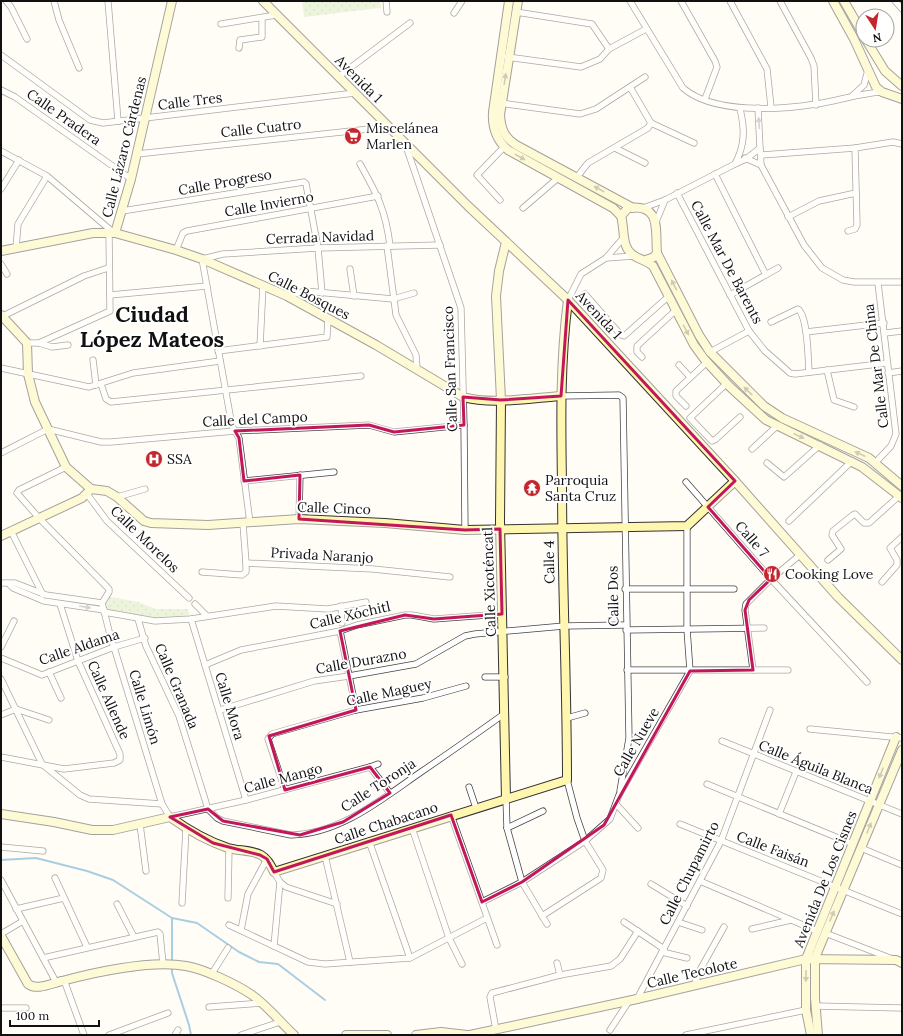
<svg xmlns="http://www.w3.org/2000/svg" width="903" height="1036" viewBox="0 0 903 1036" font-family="Lora,serif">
	<defs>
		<pattern id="park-dots" width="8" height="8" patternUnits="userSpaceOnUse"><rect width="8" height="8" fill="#d5ebbd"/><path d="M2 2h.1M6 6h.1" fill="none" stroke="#b6c8a1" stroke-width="1.8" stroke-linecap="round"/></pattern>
	</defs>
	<rect width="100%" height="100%" fill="#fffdf5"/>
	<!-- park -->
	<g fill="url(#park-dots)">
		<polygon points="302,1 380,1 381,8 304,17"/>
		<polygon points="106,596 138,602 156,609 188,609 190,617 155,620 104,612"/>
	</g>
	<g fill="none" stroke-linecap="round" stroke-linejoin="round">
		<!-- stream -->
		<g stroke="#3f96cf" stroke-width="2">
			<polyline points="1,860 36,858 87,871 113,880 172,918 197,923 239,952 259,962 278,964 325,1000"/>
			<polyline points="172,963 172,918"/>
			<polyline points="172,967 172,973 189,1025 191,1035"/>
		</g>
		<!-- street casing -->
		<g stroke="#444" stroke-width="7">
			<g id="street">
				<polyline points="6,1 11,7 27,39"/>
				<polyline points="54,1 59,20 79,68"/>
				<polyline points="108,1 118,121"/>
				<polyline points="386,1 387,12"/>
				<path d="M630,1L683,88C713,114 779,110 816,104C838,101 860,93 882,92"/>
				<polyline points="681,1 715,61 717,67 705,99"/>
				<polyline points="730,1 767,69 771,107"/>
				<polyline points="780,1 811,58 814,66 816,105"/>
				<polyline points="895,1 902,9"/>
				<polyline points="516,12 592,24 609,49"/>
				<polyline points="454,13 462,1"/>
				<polyline points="221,24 276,15"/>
				<polyline points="239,48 240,40 262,37 262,18"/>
				<polyline points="1,55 90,120 103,123 355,93"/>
				<polyline points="507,57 581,67 600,59 609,49 646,29"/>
				<polyline points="338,77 410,23"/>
				<polyline points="630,87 651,123"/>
				<polyline points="1,90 15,97 131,179"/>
				<polyline points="852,96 864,85 868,70"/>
				<polyline points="500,103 580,114 596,109 645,77"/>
				<path d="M740,109C745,129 745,145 735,164L746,159L760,148L758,108"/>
				<polyline points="651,123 694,143"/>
				<polyline points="406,146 461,308 464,425 465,530"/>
				<polyline points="615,148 645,163"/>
				<polyline points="760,148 761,165 804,245 822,268 843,280 854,282 902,282"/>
				<polyline points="1,151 47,176 114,233"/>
				<polyline points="137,154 388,127"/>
				<polyline points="761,155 855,148 893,142 902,144"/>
				<polyline points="745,158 761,165"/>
				<path d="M360,164C377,194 386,211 390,246"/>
				<polyline points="715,174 766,275"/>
				<polyline points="577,177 588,163 648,128 651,123"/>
				<polyline points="1,189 19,160"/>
				<polyline points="677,193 749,331 765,351 790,373 795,374 887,363"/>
				<polyline points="500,200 477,175 504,147"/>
				<polyline points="523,208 558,178"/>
				<polyline points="643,208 665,200 735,164"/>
				<polyline points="122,211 304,182 306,184 318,248 322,293"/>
				<polyline points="788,217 819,201 856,193"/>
				<polyline points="656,222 665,200"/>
				<polyline points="848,231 855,229 857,225 855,148"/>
				<polyline points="387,246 396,315 416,355 417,369"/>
				<polyline points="16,248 18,224 47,176"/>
				<polyline points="176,250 183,233 187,231 378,196"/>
				<polyline points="606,258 634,256"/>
				<polyline points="1,264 7,274"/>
				<polyline points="350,269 354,296"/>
				<polyline points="585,294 621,335 624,336 669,296"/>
				<polyline points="110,295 207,286"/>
				<polyline points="730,295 778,268"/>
				<polyline points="287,296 305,291 393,299 414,293"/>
				<polyline points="568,300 581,274 606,258 624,237"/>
				<polyline points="3,316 84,276 108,268"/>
				<path d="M771,322L798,309C808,317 808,358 809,372"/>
				<polyline points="806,332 884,323"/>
				<polyline points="885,333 902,331"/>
				<polyline points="27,343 39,343 110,311 109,233"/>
				<polyline points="39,343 52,347 68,345"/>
				<polyline points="260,346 263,285"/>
				<polyline points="218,351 327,337 328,319"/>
				<polyline points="710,352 749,331"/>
				<polyline points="642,357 637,352 637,346 676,310"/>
				<polyline points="93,360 96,385"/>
				<polyline points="679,365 690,377"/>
				<polyline points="1,368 89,387 133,373 220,361"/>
				<polyline points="827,370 834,400 854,407"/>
				<polyline points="888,373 902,371"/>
				<polyline points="101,384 106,399 111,402 361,376"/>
				<polyline points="726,384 690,418 712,441 716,439 740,417"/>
				<polyline points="561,396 619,395 623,398 629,738 620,791"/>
				<polyline points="686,406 676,396 676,391 707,362"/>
				<polyline points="752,449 777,426"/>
				<polyline points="1,453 48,429 101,442 111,442 235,431 369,425 394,432 464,425"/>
				<polyline points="767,463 784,477 820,445"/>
				<polyline points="875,463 891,446 896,434 878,283"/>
				<polyline points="66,467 19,490 17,493 39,518 109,589 109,592 102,603"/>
				<polyline points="244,481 334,472"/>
				<polyline points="686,482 771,579 867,682"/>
				<polyline points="87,494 107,521 189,598"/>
				<polyline points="117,497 145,489"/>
				<polyline points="299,519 300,475"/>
				<polyline points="789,521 852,461"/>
				<polyline points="250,523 239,438 232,426 202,259 223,254 318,248 440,245"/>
				<polyline points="243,524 246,563"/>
				<polyline points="11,531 43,595"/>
				<polyline points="828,560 841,549 832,535 833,531 853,515 855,514 864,523 869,523 899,496"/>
				<polyline points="202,572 242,575 246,572 246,563 373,569 450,577"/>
				<polyline points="882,582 897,565 897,560 890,548 902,537"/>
				<polyline points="1,583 15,583 46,595 102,603"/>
				<polyline points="10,585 13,588 44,601 104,610"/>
				<polyline points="625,589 734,589"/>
				<polyline points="102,603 109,631 162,804 170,817 246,800 370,767 378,764"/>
				<polyline points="195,604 207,616"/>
				<polyline points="341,606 342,623"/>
				<polyline points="104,612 155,621 191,619 276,606 328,609 366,602"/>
				<path d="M138,619L146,646L179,716L208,809L217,818L223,821L291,835C340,834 382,799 421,772C449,753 476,734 504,714"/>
				<polyline points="191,619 246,800"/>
				<polyline points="626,630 764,628"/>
				<polyline points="340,631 356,710"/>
				<polyline points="1,647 14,621"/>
				<polyline points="1,658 42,675 114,647 145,638"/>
				<polyline points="205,665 241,650 340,631 357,625 405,615 412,615 434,619 502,614"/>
				<polyline points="627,670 788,670"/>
				<polyline points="753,670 745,610 746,604 771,579 801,554"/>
				<polyline points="49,672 61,698"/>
				<polyline points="485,677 505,677"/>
				<polyline points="1,679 42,764 80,795 89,799 162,804"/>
				<polyline points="220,710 314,681 349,676 416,664 465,636 475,634 564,626 626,625"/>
				<polyline points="1,715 16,709 49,720"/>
				<polyline points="567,718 585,713"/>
				<polyline points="810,729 902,738"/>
				<polyline points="722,741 902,814"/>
				<polyline points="1,757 64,769 114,763 120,760 120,754 78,661 60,604"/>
				<polyline points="370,767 390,793"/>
				<polyline points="707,784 853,844"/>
				<polyline points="469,787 476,808"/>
				<polyline points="285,790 268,739 272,734 356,710 423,698 466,686"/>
				<polyline points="506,799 507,828 522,882 547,924"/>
				<polyline points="616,804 638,828"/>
				<polyline points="779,814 796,772"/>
				<polyline points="451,815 497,945"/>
				<polyline points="140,824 146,871"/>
				<polyline points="680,824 902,914"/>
				<polyline points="412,828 449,938 462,964"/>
				<polyline points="507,828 543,811"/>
				<polyline points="369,841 410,958"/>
				<polyline points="1,847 43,851"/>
				<polyline points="861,848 902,865"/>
				<polyline points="325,856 350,962"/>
				<polyline points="274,872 280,882 286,887 337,904"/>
				<polyline points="55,878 87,947"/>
				<polyline points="1,880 56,982"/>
				<polyline points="700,881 817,931"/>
				<polyline points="651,884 687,906"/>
				<polyline points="228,898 229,849"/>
				<polyline points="482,902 522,882 585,841 610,819 619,795 690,671 687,629 687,526"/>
				<polyline points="182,903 186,829"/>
				<polyline points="117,904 134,937"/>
				<polyline points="16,909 64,898"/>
				<polyline points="542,916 601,878 603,870 585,841 577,818 567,780"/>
				<polyline points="624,922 664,949"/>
				<polyline points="678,922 702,930"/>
				<polyline points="229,925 308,962 325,964 410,958 487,918"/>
				<polyline points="752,929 791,920"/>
				<polyline points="241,930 248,894 267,859"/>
				<polyline points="825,933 890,958"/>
				<polyline points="1,934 23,921"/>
				<polyline points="274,946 280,882"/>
				<polyline points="662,952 687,958"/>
				<polyline points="43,958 158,932 160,934 163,964"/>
				<polyline points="557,963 560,975"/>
				<polyline points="211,975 228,948"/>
				<polyline points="64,980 84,1035"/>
				<polyline points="694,986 700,970 724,927"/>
				<polyline points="637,999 721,841 770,710"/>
				<polyline points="815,1006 902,1008"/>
				<polyline points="209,1007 262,1003"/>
				<polyline points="1,1008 26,1008"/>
				<polyline points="496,1030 490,997 492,993 560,975 611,966 620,959 638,931"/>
				<polyline points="610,1030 629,1001"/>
				<polyline points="109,1035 168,1013"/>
				<polyline points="175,1035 178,1030"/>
				<polyline points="241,1035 280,1022"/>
				<polyline points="686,1035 806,1010"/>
			</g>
		</g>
		<!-- secondary casing -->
		<g stroke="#333" stroke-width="10">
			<g id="secondary">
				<polyline points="263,1 468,206 568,300 735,481 838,597 902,660"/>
				<path d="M509,1L493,112C492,128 496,140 508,150L613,208L621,216"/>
				<path d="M518,1L500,115C501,129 504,137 516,145L633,208"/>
				<polyline points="833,1 854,39 876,87 882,92 902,99"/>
				<polyline points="844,1 863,34"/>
				<polyline points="866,40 885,71 902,86"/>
				<polyline points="115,233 131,179 172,1"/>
				<polyline points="506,242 499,271 496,296 501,400 500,522 506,799"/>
				<path d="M1,251L93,233H115L176,250L202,259L287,296L376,345L463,397C492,405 532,398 561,396"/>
				<polyline points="657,253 699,335 710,352 764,406 782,418 869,458 902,486"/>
				<path d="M646,260L654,257L657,253C655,231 662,203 628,208L621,216C625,229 621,247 633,255C640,260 646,260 653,266L694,345L705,360L729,386L766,420L862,467L902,498"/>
				<polyline points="1,315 27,343 28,374 35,402 66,467 91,489 107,491 117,497 144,521 151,523 208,525 299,519 385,523 465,530 687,526 735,481"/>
				<polyline points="1,536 82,498 91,489"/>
				<path d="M1,814L54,822L92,830H113L170,817C188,830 207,841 228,848C238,851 252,850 261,855C268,859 271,866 274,872L567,780C567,681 562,583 562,484C561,422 560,361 568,300"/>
				<path d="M1,936L28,984C37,991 52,983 62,981C96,972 152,960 186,966C204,969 236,984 252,995C268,1006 280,1022 294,1035"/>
				<polyline points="346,1035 387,1035"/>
				<polyline points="416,1035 441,1032 467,1035"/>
				<polyline points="470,1035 637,999 806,959 896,960 902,963"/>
				<polyline points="811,1035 806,1010 806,959 896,737"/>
				<polyline points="818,1035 815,998 815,958 902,750"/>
			</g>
		</g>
		<!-- street -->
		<use href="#street" stroke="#fff" stroke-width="5.5"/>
		<!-- secondary -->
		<use href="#secondary" stroke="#fff6b0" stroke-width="8"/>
	</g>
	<!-- one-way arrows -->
	<defs><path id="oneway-solid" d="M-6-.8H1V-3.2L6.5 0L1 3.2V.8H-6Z"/></defs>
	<g fill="#948f68">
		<use href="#oneway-solid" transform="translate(505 79) rotate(-81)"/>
		<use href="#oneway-solid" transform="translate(520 157) rotate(29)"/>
		<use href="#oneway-solid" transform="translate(599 189) rotate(-151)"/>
		<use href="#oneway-solid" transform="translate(674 285) rotate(-117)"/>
		<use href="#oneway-solid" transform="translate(686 330) rotate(62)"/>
		<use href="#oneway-solid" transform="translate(748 391) rotate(-136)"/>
		<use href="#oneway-solid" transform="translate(799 436) rotate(24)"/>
		<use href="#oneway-solid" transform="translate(860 454) rotate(-155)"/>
		<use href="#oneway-solid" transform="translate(881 773) rotate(112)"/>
		<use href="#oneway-solid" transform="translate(869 828) rotate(-68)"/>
		<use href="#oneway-solid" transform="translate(832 916) rotate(-67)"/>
		<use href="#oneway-solid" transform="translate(806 976) rotate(91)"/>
	</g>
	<g fill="#a0a0a0">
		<use href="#oneway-solid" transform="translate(759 123) rotate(-94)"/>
		<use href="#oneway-solid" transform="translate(85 607) rotate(9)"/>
	</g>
	<!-- marked area -->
	<path d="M0 0H903V1036H0ZM568,300L735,481L708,507L771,579L749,600L745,610L753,670L690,671L604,825L522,882L482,902L451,815L274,872L267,859L260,855L213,843L170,817L208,809L223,821L300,835L343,822L390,793L370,767L285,790L269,736L356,710L340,631L405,615L434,619L502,614L500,529L465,530L299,519L300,475L244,481L239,438L235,431L369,425L394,432L464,425L463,397L501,400L561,396Z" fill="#fffdf5" fill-opacity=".55" fill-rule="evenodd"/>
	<path fill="none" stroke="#c2185b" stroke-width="3" stroke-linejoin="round" d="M568,300L735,481L708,507L771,579L749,600L745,610L753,670L690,671L604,825L522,882L482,902L451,815L274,872L267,859L260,855L213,843L170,817L208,809L223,821L300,835L343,822L390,793L370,767L285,790L269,736L356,710L340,631L405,615L434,619L502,614L500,529L465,530L299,519L300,475L244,481L239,438L235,431L369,425L394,432L464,425L463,397L501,400L561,396Z"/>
	<!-- icons -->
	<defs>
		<g id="supermarket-disc" transform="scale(0.9)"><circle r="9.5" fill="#c4262e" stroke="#fff"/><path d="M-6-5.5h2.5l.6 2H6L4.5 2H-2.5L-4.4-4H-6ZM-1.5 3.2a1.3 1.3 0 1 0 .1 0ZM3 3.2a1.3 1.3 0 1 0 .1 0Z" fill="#fff"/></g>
		<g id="hospital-disc" transform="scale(0.9)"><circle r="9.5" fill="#c4262e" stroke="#fff"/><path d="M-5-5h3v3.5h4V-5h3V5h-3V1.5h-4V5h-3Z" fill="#fff"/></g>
		<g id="temple-disc" transform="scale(0.9)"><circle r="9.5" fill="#c4262e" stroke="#fff"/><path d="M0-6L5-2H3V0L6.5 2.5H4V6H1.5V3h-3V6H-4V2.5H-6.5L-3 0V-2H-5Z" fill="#fff"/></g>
		<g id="restaurant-disc" transform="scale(0.9)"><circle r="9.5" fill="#c4262e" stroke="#fff"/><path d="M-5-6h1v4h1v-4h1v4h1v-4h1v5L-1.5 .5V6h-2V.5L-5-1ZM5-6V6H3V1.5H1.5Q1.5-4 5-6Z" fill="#fff"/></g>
	</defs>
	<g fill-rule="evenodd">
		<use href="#supermarket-disc" x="353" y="136"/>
		<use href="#hospital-disc" x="154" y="459"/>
		<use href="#temple-disc" x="532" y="488"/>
		<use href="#restaurant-disc" x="772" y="574"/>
	</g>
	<g text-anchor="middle" stroke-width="4" stroke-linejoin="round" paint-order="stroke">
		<!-- street labels -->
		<g font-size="14" fill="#111" stroke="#fff">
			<text transform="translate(359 79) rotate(45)" y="5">Avenida 1</text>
			<text transform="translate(190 101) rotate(-7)" y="5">Calle Tres</text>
			<text transform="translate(64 117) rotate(35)" y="5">Calle Pradera</text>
			<text transform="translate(261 128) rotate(-6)" y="5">Calle Cuatro</text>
			<text transform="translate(124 147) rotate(-76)" y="5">Calle Lázaro Cárdenas</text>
			<text transform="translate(225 182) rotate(-10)" y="5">Calle Progreso</text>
			<text transform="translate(269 204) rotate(-10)" y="5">Calle Invierno</text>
			<text transform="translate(320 237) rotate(-2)" y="5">Cerrada Navidad</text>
			<text transform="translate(727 262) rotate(62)" y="5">Calle Mar De Barents</text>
			<text transform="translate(309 295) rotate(27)" y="5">Calle Bosques</text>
			<text transform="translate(599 315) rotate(47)" y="5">Avenida 1</text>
			<text transform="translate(876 366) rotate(-97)" y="5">Calle Mar De China</text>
			<text transform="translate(450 369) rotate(-92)" y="5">Calle San Francisco</text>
			<text transform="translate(255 419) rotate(-3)" y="5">Calle del Campo</text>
			<text transform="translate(334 508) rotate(2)" y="5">Calle Cinco</text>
			<text transform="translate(145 539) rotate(44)" y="5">Calle Morelos</text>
			<text transform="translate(752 539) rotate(49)" y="5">Calle 7</text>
			<text transform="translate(322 555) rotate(3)" y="5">Privada Naranjo</text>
			<text transform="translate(549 562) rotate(-91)" y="5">Calle 4</text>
			<text transform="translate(489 582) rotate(-92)" y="5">Calle Xicoténcatl</text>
			<text transform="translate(613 596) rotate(-91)" y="5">Calle Dos</text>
			<text transform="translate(350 615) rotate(-13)" y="5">Calle Xóchitl</text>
			<text transform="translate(79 647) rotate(-19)" y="5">Calle Aldama</text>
			<text transform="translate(361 661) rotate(-10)" y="5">Calle Durazno</text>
			<text transform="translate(177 686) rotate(67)" y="5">Calle Granada</text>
			<text transform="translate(389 692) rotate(-12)" y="5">Calle Maguey</text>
			<text transform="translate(109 700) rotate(66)" y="5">Calle Allende</text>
			<text transform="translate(230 706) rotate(73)" y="5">Calle Mora</text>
			<text transform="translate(145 707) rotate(73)" y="5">Calle Limón</text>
			<text transform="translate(636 742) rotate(-60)" y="5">Calle Nueve</text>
			<text transform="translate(816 767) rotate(22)" y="5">Calle Águila Blanca</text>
			<text transform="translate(283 778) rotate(-15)" y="5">Calle Mango</text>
			<text transform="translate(378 785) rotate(-33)" y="5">Calle Toronja</text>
			<text transform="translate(386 823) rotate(-18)" y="5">Calle Chabacano</text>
			<text transform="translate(773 849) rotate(21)" y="5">Calle Faisán</text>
			<text transform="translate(689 873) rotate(-63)" y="5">Calle Chupamirto</text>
			<text transform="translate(825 879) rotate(-68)" y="5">Avenida De Los Cisnes</text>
			<text transform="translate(692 973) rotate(-13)" y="5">Calle Tecolote</text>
		</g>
		<!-- poi labels -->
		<g font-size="14" fill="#111" stroke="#fff" text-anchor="start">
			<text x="366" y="133">Miscelánea<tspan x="366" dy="16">Marlen</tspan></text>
			<text x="167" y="464">SSA</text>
			<text x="545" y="485">Parroquia<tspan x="545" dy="16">Santa Cruz</tspan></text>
			<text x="785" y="579">Cooking Love</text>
		</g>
		<!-- town labels -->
		<g font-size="22" font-weight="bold" fill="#111" stroke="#fff">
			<text x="152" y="322">Ciudad<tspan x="152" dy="25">López Mateos</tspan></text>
		</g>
	</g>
	<!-- border -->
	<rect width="903" height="1036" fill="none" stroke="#111111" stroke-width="4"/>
	<!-- north arrow -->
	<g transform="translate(875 28) rotate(168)"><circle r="19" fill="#ffffff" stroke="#a0a0a0"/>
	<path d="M0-3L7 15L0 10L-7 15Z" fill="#c4262e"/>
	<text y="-6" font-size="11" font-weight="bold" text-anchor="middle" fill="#111111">N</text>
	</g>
	<!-- scale -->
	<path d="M10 1020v6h89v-6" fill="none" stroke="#111111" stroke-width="2"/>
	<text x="16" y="1020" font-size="12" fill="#111111" stroke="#ffffff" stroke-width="3" paint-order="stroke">100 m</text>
</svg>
